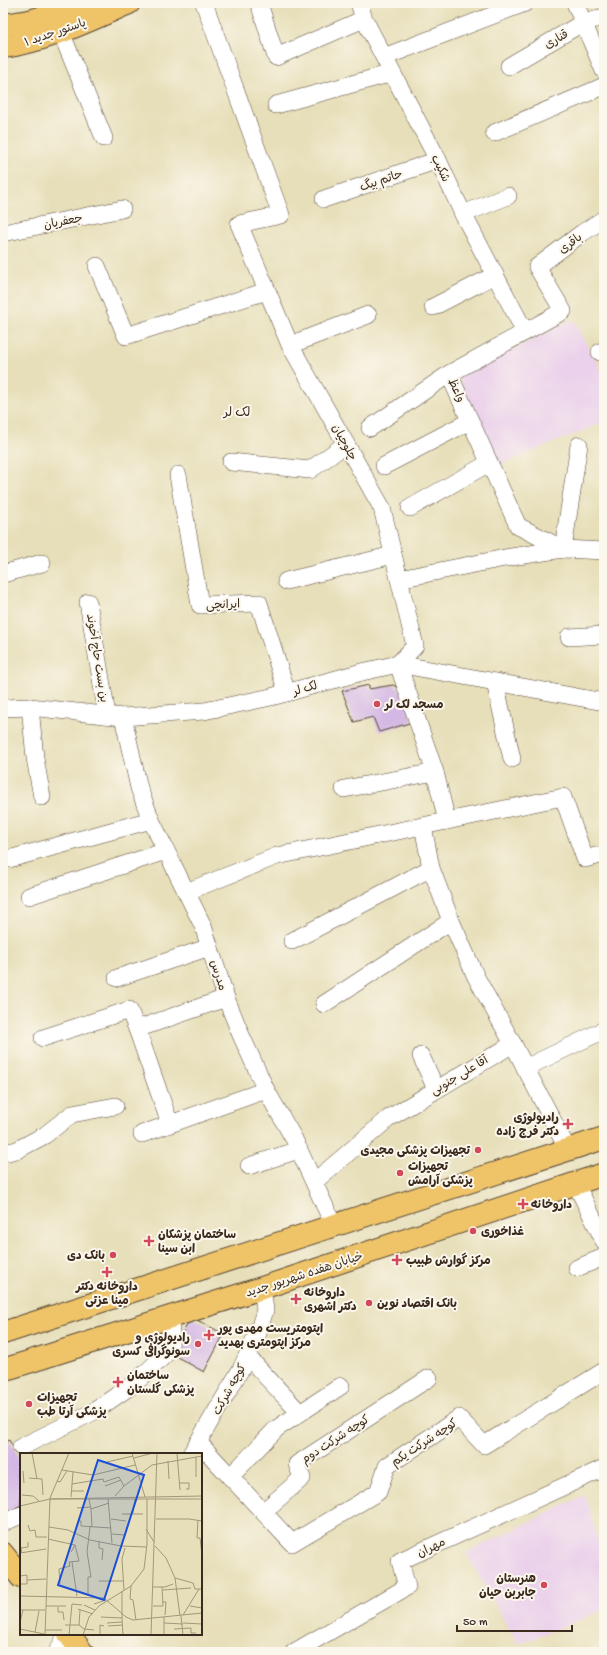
<svg xmlns="http://www.w3.org/2000/svg" width="607" height="1655" viewBox="0 0 607 1655" font-family="'Gochi Hand','Playpen Sans Arabic',sans-serif">
	<rect width="100%" height="100%" fill="#fbf7ec"/>
	<filter id="ink" filterUnits="userSpaceOnUse"><feTurbulence type="fractalNoise" baseFrequency=".025" numOctaves="2"/><feDisplacementMap in="SourceGraphic" scale="8" xChannelSelector="R" yChannelSelector="G"/><feConvolveMatrix kernelMatrix="1 2 1 2 8 2 1 2 1" color-interpolation-filters="sRGB"/></filter>
	<filter id="wash" filterUnits="userSpaceOnUse"><feTurbulence type="fractalNoise" baseFrequency=".012" numOctaves="4" result="noise"/><feDisplacementMap in="SourceGraphic" scale="16" xChannelSelector="R" yChannelSelector="G"/><feGaussianBlur stdDeviation="0.9" result="paint"/><feColorMatrix in="noise" values="0 0 0 0 0 0 0 0 0 0 0 0 0 0 0 0 0 1.4 0 .05"/><feComposite in="paint" operator="in"/></filter>
	<g filter="url(#wash)">
		<rect width="100%" height="100%" fill="#e7dfb9"/>
		<!-- built -->
		<g fill="#ebd1eb">
			<polygon points="573,319 604,375 604,422 500,465 458,377"/>
			<polygon points="585,1495 604,1561 604,1610 518,1644 466,1553"/>
		</g>
		<g id="blocks">
			<!-- building -->
			<g fill="#d4b7e4">
				<polygon points="369,685 369,689 393,685 402,690 413,722 379,732 373,717 354,722 342,691"/>
				<polygon points="191,1317 224,1334 204,1372 172,1354"/>
				<polygon points="9,1440 21,1461 21,1505 4,1514 3,1512 3,1443"/>
				<polygon points="604,1494 604,1508 603,1508 600,1495"/>
			</g>
		</g>
	</g>
	<g filter="url(#ink)">
		<use href="#blocks" fill-opacity="0" stroke="#554535" stroke-width="1"/>
		<g fill="none" stroke-linecap="round" stroke-linejoin="round">
			<!-- minor casing -->
			<g stroke="#554535" stroke-width="18">
				<g id="minor">
					<polyline points="204,3 281,215 239,224 290,345 382,508 415,646 398,664 435,772 447,821"/>
					<polyline points="259,3 276,57 364,19"/>
					<polyline points="359,3 364,19 438,160 463,214 525,332"/>
					<polyline points="575,3 604,71"/>
					<polyline points="61,32 104,138"/>
					<polyline points="384,57 525,3"/>
					<polyline points="509,66 584,22 604,17"/>
					<polyline points="276,105 392,73"/>
					<polyline points="494,133 604,86"/>
					<polyline points="324,199 438,160"/>
					<polyline points="463,214 508,196"/>
					<polyline points="3,233 122,209"/>
					<polyline points="97,266 126,336 267,291"/>
					<polyline points="433,307 495,275"/>
					<polyline points="290,345 368,315"/>
					<polyline points="600,352 604,350"/>
					<polyline points="370,428 449,374"/>
					<polyline points="579,445 563,549 604,551"/>
					<polyline points="231,462 310,470 346,444"/>
					<polyline points="384,466 470,421"/>
					<polyline points="178,475 200,605 259,603 287,693"/>
					<polyline points="410,508 489,463"/>
					<polyline points="563,549 518,526 449,374 563,311 537,267 582,233 604,219"/>
					<polyline points="3,574 42,563"/>
					<polyline points="399,579 505,558 563,549"/>
					<polyline points="286,581 393,555"/>
					<polyline points="88,602 107,715"/>
					<polyline points="569,637 604,635"/>
					<polyline points="495,682 512,759"/>
					<polyline points="30,707 35,758 42,797"/>
					<polyline points="3,708 30,707 123,717 204,711 271,697 362,672 398,664 604,702"/>
					<polyline points="123,717 139,788 151,820 203,926 226,998 241,1035 266,1090 294,1139 334,1226"/>
					<polyline points="344,789 435,772"/>
					<polyline points="423,826 431,868 451,921 476,977 513,1044"/>
					<polyline points="9,859 151,820"/>
					<polyline points="186,892 277,856 563,797 585,859 604,854"/>
					<polyline points="29,896 166,851"/>
					<polyline points="292,941 431,868"/>
					<polyline points="117,978 210,947"/>
					<polyline points="324,1004 451,921"/>
					<polyline points="137,1029 170,1124"/>
					<polyline points="43,1038 129,1010 137,1029 226,998"/>
					<polyline points="421,1056 436,1089"/>
					<polyline points="525,1068 604,1030"/>
					<polyline points="142,1134 266,1090"/>
					<polyline points="3,1153 17,1150 45,1135 72,1114 115,1106"/>
					<polyline points="249,1166 299,1150"/>
					<polyline points="314,1182 389,1118 513,1044 568,1150"/>
					<polyline points="576,1184 604,1241"/>
					<polyline points="577,1268 604,1257"/>
					<polyline points="247,1356 300,1413"/>
					<polyline points="199,1443 292,1543 378,1492 387,1466 459,1418 484,1445 604,1371"/>
					<polyline points="21,1447 93,1412 135,1383 170,1350 171,1317"/>
					<polyline points="191,1454 241,1369 258,1333 265,1310 262,1288"/>
					<polyline points="230,1477 276,1429 341,1386"/>
					<polyline points="263,1512 302,1478 297,1464 429,1378"/>
					<polyline points="3,1523 21,1515"/>
					<polyline points="57,1652 67,1634"/>
					<polyline points="294,1652 407,1587 400,1561 604,1468"/>
				</g>
			</g>
			<!-- major casing -->
			<g stroke="#554535" stroke-width="24">
				<g id="major">
					<polyline points="3,25 29,21 68,10 107,3"/>
					<path d="M3,47C47,41 88,21 129,3"/>
					<polyline points="3,1333 604,1138"/>
					<polyline points="3,1370 262,1288 604,1174"/>
					<polyline points="3,1554 21,1577"/>
					<polyline points="69,1634 82,1652"/>
				</g>
			</g>
			<!-- minor -->
			<use href="#minor" stroke="#fff" stroke-width="17"/>
			<!-- major -->
			<use href="#major" stroke="#efc469" stroke-width="22"/>
		</g>
	</g>
	<!-- markers -->
	<g fill="#d1495b" stroke="#fbf7ec" stroke-width="1.5">
		<circle cx="377" cy="704" r="4"/>
		<path d="M566 1118h4v4h4v4h-4v4h-4v-4h-4v-4h4z"/>
		<circle cx="478" cy="1150" r="4"/>
		<circle cx="400" cy="1173" r="4"/>
		<path d="M521 1198h4v4h4v4h-4v4h-4v-4h-4v-4h4z"/>
		<circle cx="473" cy="1231" r="4"/>
		<path d="M147 1235h4v4h4v4h-4v4h-4v-4h-4v-4h4z"/>
		<circle cx="113" cy="1255" r="4"/>
		<path d="M395 1254h4v4h4v4h-4v4h-4v-4h-4v-4h4z"/>
		<path d="M105 1266h4v4h4v4h-4v4h-4v-4h-4v-4h4z"/>
		<path d="M294 1293h4v4h4v4h-4v4h-4v-4h-4v-4h4z"/>
		<circle cx="369" cy="1303" r="4"/>
		<path d="M207 1329h4v4h4v4h-4v4h-4v-4h-4v-4h4z"/>
		<circle cx="198" cy="1344" r="4"/>
		<path d="M116 1376h4v4h4v4h-4v4h-4v-4h-4v-4h4z"/>
		<circle cx="29" cy="1404" r="4"/>
		<circle cx="544" cy="1585" r="4"/>
	</g>
	<g text-anchor="middle" stroke-width="4" stroke-linejoin="round" paint-order="stroke">
		<!-- street labels -->
		<g font-size="12" fill="#3b2a1e" stroke="#fbf7ec">
			<text transform="translate(55 32) rotate(-19)" y="4">پاستور جدید ۱</text>
			<text transform="translate(556 39) rotate(-30)" y="4">قناری</text>
			<text transform="translate(441 168) rotate(64)" y="4">شکیب</text>
			<text transform="translate(381 180) rotate(-19)" y="4">حاتم بیگ</text>
			<text transform="translate(63 221) rotate(-11)" y="4">جعفریان</text>
			<text transform="translate(570 243) rotate(-36)" y="4">باقری</text>
			<text transform="translate(457 390) rotate(66)" y="4">واعظ</text>
			<text transform="translate(345 442) rotate(61)" y="4">چلوچیان</text>
			<text transform="translate(223 604) rotate(-2)" y="4">ایرانچی</text>
			<text transform="translate(98 658) rotate(81)" y="4">بن بست حاج آخوند</text>
			<text transform="translate(305 688) rotate(-16)" y="4">لک لر</text>
			<text transform="translate(219 975) rotate(73)" y="4">مدرس</text>
			<text transform="translate(459 1075) rotate(-31)" y="4">آقا علی جنوبی</text>
			<text transform="translate(304 1274) rotate(-18)" y="4">خیابان هفده شهریور جدید</text>
			<text transform="translate(229 1389) rotate(-61)" y="4">کوچه شرکت</text>
			<text transform="translate(335 1439) rotate(-33)" y="4">کوچه شرکت دوم</text>
			<text transform="translate(424 1442) rotate(-33)" y="4">کوچه شرکت یکم</text>
			<text transform="translate(431 1547) rotate(-25)" y="4">مهران</text>
		</g>
		<!-- poi labels -->
		<g font-size="12" font-weight="bold" fill="#3b2a1e" stroke="#fbf7ec" text-anchor="start">
			<text x="385" y="708">مسجد لک لر</text>
			<text x="559" y="1121" text-anchor="end">رادیولوژی<tspan x="559" dy="14">دکتر فرج زاده</tspan></text>
			<text x="470" y="1154" text-anchor="end">تجهیزات پزشکی مجیدی</text>
			<text x="408" y="1170">تجهیزات<tspan x="408" dy="14">پزشکی آرامش</tspan></text>
			<text x="531" y="1208">داروخانه</text>
			<text x="481" y="1235">غذاخوری</text>
			<text x="158" y="1238">ساختمان پزشکان<tspan x="158" dy="14">ابن سینا</tspan></text>
			<text x="105" y="1259" text-anchor="end">بانک دی</text>
			<text x="406" y="1264">مرکز گوارش طبیب</text>
			<text x="107" y="1290" text-anchor="middle">داروخانه دکتر<tspan x="107" dy="14">مینا عزتی</tspan></text>
			<text x="304" y="1296">داروخانه<tspan x="304" dy="14">دکتر اشهری</tspan></text>
			<text x="377" y="1307">بانک اقتصاد نوین</text>
			<text x="218" y="1332">اپتومتریست مهدی پور<tspan x="218" dy="14">مرکز اپتومتری بهدید</tspan></text>
			<text x="190" y="1341" text-anchor="end">رادیولوژی و<tspan x="190" dy="14">سونوگرافی کسری</tspan></text>
			<text x="127" y="1379">ساختمان<tspan x="127" dy="14">پزشکی گلستان</tspan></text>
			<text x="37" y="1401">تجهیزات<tspan x="37" dy="14">پزشکی آرتا طب</tspan></text>
			<text x="536" y="1582" text-anchor="end">هنرستان<tspan x="536" dy="14">جابربن حیان</tspan></text>
		</g>
		<!-- neighbourhood labels -->
		<g font-size="13" fill="#3b2a1e" stroke="#fbf7ec">
			<text x="237" y="416">لک لر</text>
		</g>
	</g>
	<!-- overview -->
	<g transform="translate(20 1453)">
		<rect width="182" height="182" fill="#e7dfb9"/>
		<path fill="none" stroke="#a2977b" stroke-width="1" d="M12,0L17,26M112,0L125,44M157,0L160,37M114,5L133,0M148,8L149,26M87,9L113,3M42,17L73,22L115,12M3,18L4,30M176,24V4M9,25L22,26L23,42M37,28L40,29L47,18M159,30H169V36H166M52,31L83,26L84,29L99,24L104,33M85,33L101,27M51,38H64M2,42L13,43L19,48M95,43L104,33L132,12L182,3M51,44L53,19M30,46L182,43M69,46L71,56L89,50M88,46L92,90M0,53L30,46H182M57,55L70,54M71,56L72,74M113,60L115,46M102,61H123M91,66L106,68M136,66H169M169,66L182,68M178,67L177,85H180L182,102M58,68H61V73L91,75M8,72L10,78L15,77L16,84H27M29,74L48,77L70,87L101,93L127,94M126,76L134,89M92,81L104,82M28,86L55,92L51,99M79,88V95L83,96L82,107M135,93L146,105L155,125L160,163M0,100L26,96M2,100L1,95L8,94V89M52,109L57,143M0,123L7,122V127M155,125L173,130L175,136H182M79,128H103M0,131H7V127L26,126M40,131L39,116L50,113L49,109L59,108L55,92M111,133L110,146L113,147L116,167M133,134H145L153,131M104,137L102,106L105,95M143,137L171,135M0,143L84,145L106,164L113,167L182,160M68,143V124H71L67,99L70,74M143,149H146L145,162M74,151L86,147M64,152L75,157M26,153H46M133,153H143L142,134M170,153L182,155M38,154V159H43L44,167M58,156L73,161M0,157H25M163,162L179,136M161,163L163,182M81,164L102,165V138M102,165L103,182M0,169L3,157M87,170L102,169M144,170L163,171M163,170L182,171M45,172H59L64,176L74,177M59,172L60,157M88,173L103,172M0,176L24,181M154,176L171,175V180H176M25,177H42M15,179L19,158M25,182L30,45L49,0M49,182L52,151L62,152M63,182L69,164L79,153L111,133L124,116L127,91V46M80,182V172L84,173M131,182L137,0M144,182V164"/>
		<path fill="#1d4ed8" fill-opacity="0.15" stroke="#1d4ed8" stroke-width="2" d="M78,7L124,22L84,147L38,132Z"/>
		<rect width="182" height="182" fill="none" stroke="#3b2a1e" stroke-width="2"/>
	</g>
	<!-- margin -->
	<rect width="607" height="1655" fill="none" stroke="#fbf7ec" stroke-width="16"/>
	<!-- scale -->
	<path d="M457 1625v6h115v-6" fill="none" stroke="#3b2a1e" stroke-width="2"/>
	<text x="463" y="1625" font-size="12" fill="#3b2a1e" stroke="#fbf7ec" stroke-width="3" paint-order="stroke">50 m</text>
</svg>
